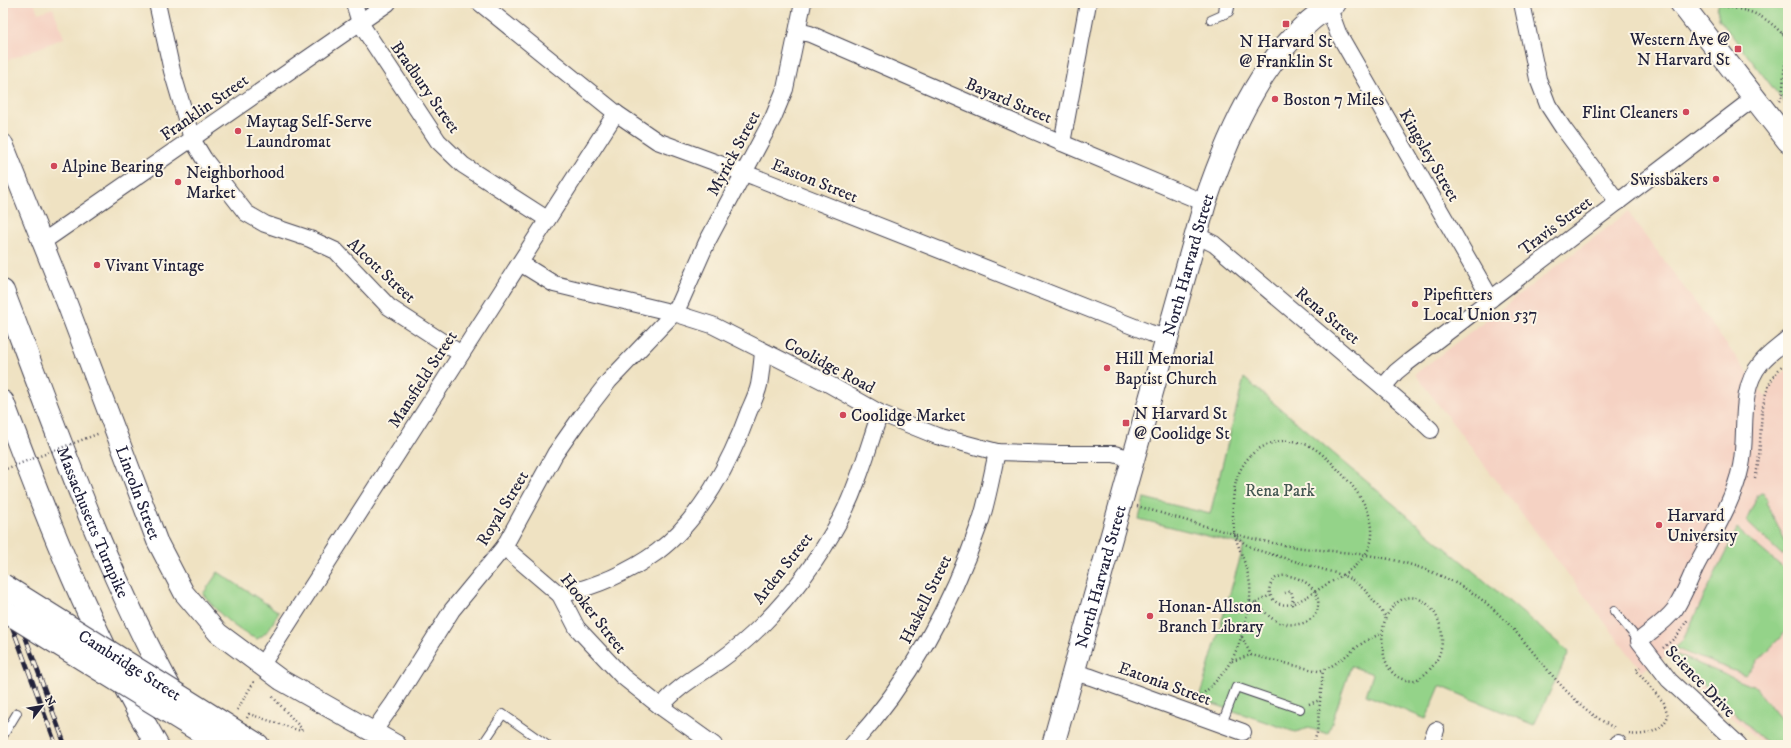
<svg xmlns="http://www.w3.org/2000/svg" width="1791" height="748" viewBox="0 0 1791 748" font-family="'IM FELL DW Pica',serif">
	<rect width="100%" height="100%" fill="#fcf5e5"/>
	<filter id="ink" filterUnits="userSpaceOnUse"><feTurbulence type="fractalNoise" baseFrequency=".025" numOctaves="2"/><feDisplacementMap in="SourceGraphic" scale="8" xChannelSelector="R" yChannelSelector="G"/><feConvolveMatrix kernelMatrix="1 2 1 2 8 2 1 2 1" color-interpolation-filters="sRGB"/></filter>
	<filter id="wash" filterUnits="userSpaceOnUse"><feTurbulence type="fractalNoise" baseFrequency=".012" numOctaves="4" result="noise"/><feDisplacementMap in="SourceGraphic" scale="16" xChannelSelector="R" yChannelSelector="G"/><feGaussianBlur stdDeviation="0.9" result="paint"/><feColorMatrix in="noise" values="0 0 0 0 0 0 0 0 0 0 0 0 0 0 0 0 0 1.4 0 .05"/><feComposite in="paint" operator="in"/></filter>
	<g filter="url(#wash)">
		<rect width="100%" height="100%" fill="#efe2c2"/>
		<!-- built -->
		<g fill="#f5d2c3">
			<polygon points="3,3 34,3 38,13 53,8 64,38 3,62"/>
			<polygon points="1628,212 1767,399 1772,385 1778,376 1788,369 1788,745 1765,745 1695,686 1675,656 1674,652 1642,671 1415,374"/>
		</g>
		<!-- green -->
		<g fill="#94d389" stroke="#5b7a62">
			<polygon points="1719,3 1763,3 1788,9 1788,107 1719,19 1717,9"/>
			<polygon points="1244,378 1569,652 1534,725 1440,686 1426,719 1366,695 1373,674 1351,666 1328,734 1309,728 1295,732 1199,699 1244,545 1139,519 1144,498 1210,514"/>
			<polygon points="1763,492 1768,501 1766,503 1788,546 1788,553 1782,555 1746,521 1758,495"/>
			<polygon points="1737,529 1787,571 1788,579 1788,629 1745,675 1674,648 1683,640"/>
			<path d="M218,572L279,612C273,622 268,634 257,639C236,631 217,612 203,594Z"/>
			<polygon points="1677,655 1755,687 1788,728 1788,745 1769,745 1684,667 1675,656"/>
		</g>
	</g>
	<g filter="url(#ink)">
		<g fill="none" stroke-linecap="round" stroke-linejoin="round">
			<!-- service casing -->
			<g stroke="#413f4f" stroke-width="10">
				<g id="service">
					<polyline points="1223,15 1224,3"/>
					<polyline points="1211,20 1229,12 1231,3"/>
					<polyline points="1614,611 1639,641"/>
					<polyline points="1222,724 1236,687 1300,709"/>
					<polyline points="3,736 17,713"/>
					<polyline points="482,745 503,714 547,745"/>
				</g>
			</g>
			<!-- minor casing -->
			<g stroke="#413f4f" stroke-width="18">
				<g id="minor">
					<polyline points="157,3 172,71 192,139 204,159 246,213 265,224 310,239 336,251 389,307 461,354"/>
					<polyline points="354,3 360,23 438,141 463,165 547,219"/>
					<polyline points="480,3 616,113 657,141 755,177 1150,333 1167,338"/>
					<polyline points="1327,3 1338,33 1491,299"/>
					<polyline points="1522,3 1538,79 1548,105 1563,128 1618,202"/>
					<polyline points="798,31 810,34 1062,143 1205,203"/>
					<polyline points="1062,143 1088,3"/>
					<polyline points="1196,235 1214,244 1410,410 1431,430"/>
					<polyline points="41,243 388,3"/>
					<polyline points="520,263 554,284 674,313 712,325 825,382 880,413 937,436 997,452 1057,454 1114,454 1133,459"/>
					<polyline points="1383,387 1396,372 1407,363 1754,98"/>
					<polyline points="504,547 560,595 577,628 622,676 661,707 714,745"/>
					<path d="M560,595C594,587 628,573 657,552C701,519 731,461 749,411C753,402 757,394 759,385C761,374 762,363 763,352"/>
					<polyline points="261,666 616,113"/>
					<polyline points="1073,672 1091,677 1243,732"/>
					<path d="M661,707C677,686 701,674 722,659C736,649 750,637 762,625C793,594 820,557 841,518C858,485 868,448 880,413"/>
					<polyline points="373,732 393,704 452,610 504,547 555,454 581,417 609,381 674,313 680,303 707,242 773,118 785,89 803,3"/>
					<path d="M852,745C912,679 952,604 981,520C988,498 992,474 997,452"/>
					<polyline points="1430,745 1436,730"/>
					<polyline points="1617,745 1618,743"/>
					<path d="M1739,745L1669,680L1639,641C1651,631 1665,622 1675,609C1683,597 1689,581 1695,568C1711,537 1734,501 1741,466C1748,434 1737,391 1761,363C1768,354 1779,347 1788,339"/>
				</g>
			</g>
			<!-- tertiary casing -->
			<g stroke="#413f4f" stroke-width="22">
				<g id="tertiary">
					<path id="s1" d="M3,144L66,301L157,541L184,593L218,633L281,680L396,745"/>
				</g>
			</g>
			<!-- secondary casing -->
			<g stroke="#413f4f" stroke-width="24">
				<g id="secondary">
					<polyline points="1681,3 1788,141"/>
					<path id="s2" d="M1053,745L1205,203C1229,132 1267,43 1335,3"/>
				</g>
			</g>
			<!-- primary casing -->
			<g stroke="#413f4f" stroke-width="24">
				<polyline id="primary" points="242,735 258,745"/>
			</g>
			<!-- motorway casing -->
			<g stroke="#413f4f" stroke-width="24">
				<g id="motorway">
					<path id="s3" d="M3,291C56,429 103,567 175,697"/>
					<path d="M3,402C48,522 92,634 157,745"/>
				</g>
			</g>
			<!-- path -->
			<g stroke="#413f4f" stroke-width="2.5" stroke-dasharray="1 3" stroke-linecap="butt">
				<path d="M1716,3C1726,8 1737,8 1747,11C1765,16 1776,27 1788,40"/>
				<polyline points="1782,34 1788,28"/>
				<path d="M1779,101C1786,92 1781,69 1788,56"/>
				<path d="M1755,478C1766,440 1752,395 1783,365"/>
				<path d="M1137,506C1185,520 1234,536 1283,545C1311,550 1339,551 1367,555C1402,560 1436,571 1466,589C1527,625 1552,697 1615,728"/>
				<path d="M1234,534L1245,544L1257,550L1342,575L1354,581L1367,592L1386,617C1379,636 1380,675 1406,680C1414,682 1421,678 1426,673C1469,636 1415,562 1386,617"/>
				<path d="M1250,601C1265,605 1265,621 1287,624C1322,629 1330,592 1299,579C1262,563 1260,611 1292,604L1293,598L1291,591L1285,593"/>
				<polyline points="1256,603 1270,595"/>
				<path d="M1242,637L1251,655L1318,671C1342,666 1357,640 1382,634"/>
				<polyline points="1663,648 1677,636 1688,619"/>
				<polyline points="1232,661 1251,655"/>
				<path d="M1195,700C1225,677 1239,654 1246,618C1249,607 1251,596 1250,585C1248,568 1240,552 1235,536C1233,530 1234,524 1233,518C1232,496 1234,473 1250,456C1262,444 1281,438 1298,442C1316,445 1331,462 1343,475C1364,498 1386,532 1361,560C1352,570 1340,577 1329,583C1317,590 1305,599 1292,604"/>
				<polyline points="1309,704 1320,700"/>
				<polyline points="237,710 255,680"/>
				<polyline points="247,718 249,714 301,731 302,729 271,695"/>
				<path d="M1629,734C1644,736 1662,732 1668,716L1664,703L1636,670L1640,667"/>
				<polyline points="1313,745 1317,733 1323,670"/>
			</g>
			<!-- service -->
			<use href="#service" stroke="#fff" stroke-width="8"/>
			<!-- minor -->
			<use href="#minor" stroke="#fff" stroke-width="16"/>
			<!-- tertiary -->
			<use href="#tertiary" stroke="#fff" stroke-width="20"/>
			<!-- secondary -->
			<use href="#secondary" stroke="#fff" stroke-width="22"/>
			<!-- primary -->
			<use href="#primary" stroke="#fff" stroke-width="22"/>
			<!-- motorway -->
			<use href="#motorway" stroke="#fff" stroke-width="22"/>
			<!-- rail casing -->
			<g stroke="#22223b" stroke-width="4.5">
				<g id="rail">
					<polyline points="3,576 65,745"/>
					<polyline points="3,602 56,745"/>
				</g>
			</g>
			<!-- rail -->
			<use href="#rail" stroke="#fcf5e5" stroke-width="3" stroke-dasharray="9" stroke-linecap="butt"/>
			<!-- primary-bridge casing -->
			<g stroke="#413f4f" stroke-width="24" stroke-linecap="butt">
				<g id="primary-bridge">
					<path id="s4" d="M3,585L242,735"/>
					<polyline points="3,610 222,745"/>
				</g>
			</g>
			<!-- path-bridge -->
			<polyline stroke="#413f4f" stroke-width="2.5" stroke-dasharray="1 3" stroke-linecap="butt" points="3,470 100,433"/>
			<!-- primary-bridge -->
			<use href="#primary-bridge" stroke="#fff" stroke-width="22"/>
		</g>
	</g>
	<!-- markers -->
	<g fill="#d1495b" stroke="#fcf5e5" stroke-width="1.5">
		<rect x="1282" y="20" width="8" height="8" rx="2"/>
		<rect x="1734" y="45" width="8" height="8" rx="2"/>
		<circle cx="1275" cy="99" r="4"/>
		<circle cx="1686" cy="112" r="4"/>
		<circle cx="238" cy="131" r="4"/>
		<circle cx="54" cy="166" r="4"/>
		<circle cx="1716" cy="179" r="4"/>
		<circle cx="178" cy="182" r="4"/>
		<circle cx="97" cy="265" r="4"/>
		<circle cx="1415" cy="304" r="4"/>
		<circle cx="1107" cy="368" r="4"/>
		<circle cx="843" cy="415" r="4"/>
		<rect x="1122" y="419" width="8" height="8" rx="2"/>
		<circle cx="1659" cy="525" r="4"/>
		<circle cx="1150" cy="616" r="4"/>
	</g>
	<g text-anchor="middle" stroke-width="4" stroke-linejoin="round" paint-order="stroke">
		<!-- poi labels -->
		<g font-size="17" fill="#22223b" stroke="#fcf5e5" text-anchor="start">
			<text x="1730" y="45" text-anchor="end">Western Ave @<tspan x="1730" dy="20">N Harvard St</tspan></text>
			<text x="1286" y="47" text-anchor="middle">N Harvard St<tspan x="1286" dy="20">@ Franklin St</tspan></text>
			<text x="1283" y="105">Boston 7 Miles</text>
			<text x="1678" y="118" text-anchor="end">Flint Cleaners</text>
			<text x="246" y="127">Maytag Self-Serve<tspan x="246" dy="20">Laundromat</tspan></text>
			<text x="62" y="172">Alpine Bearing</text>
			<text x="186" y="178">Neighborhood<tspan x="186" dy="20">Market</tspan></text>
			<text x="1708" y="185" text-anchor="end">Swissbäkers</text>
			<text x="105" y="271">Vivant Vintage</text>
			<text x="1423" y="300">Pipefitters<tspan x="1423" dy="20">Local Union 537</tspan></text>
			<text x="1115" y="364">Hill Memorial<tspan x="1115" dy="20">Baptist Church</tspan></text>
			<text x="1134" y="419">N Harvard St<tspan x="1134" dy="20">@ Coolidge St</tspan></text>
			<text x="851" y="421">Coolidge Market</text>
			<text x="1667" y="521">Harvard<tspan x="1667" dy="20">University</tspan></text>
			<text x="1158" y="612">Honan-Allston<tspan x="1158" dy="20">Branch Library</tspan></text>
		</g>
		<!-- street labels -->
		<g font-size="17" fill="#22223b" stroke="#fcf5e5">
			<text transform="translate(426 87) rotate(55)" y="6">Bradbury Street</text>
			<text transform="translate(1009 100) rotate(23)" y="6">Bayard Street</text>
			<text transform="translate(204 107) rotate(-35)" y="6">Franklin Street</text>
			<text transform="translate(733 153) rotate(-62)" y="6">Myrick Street</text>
			<text transform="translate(1430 155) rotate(60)" y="6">Kingsley Street</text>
			<text transform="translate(815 180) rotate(22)" y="6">Easton Street</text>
			<text transform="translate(1555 225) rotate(-37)" y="6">Travis Street</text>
			<text dy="6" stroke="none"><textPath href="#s2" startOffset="499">North Harvard Street</textPath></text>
			<text transform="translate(382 270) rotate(43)" y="6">Alcott Street</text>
			<text transform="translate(1328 315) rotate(40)" y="6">Rena Street</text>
			<text transform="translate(830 365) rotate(28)" y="6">Coolidge Road</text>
			<text transform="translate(422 379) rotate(-57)" y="6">Mansfield Street</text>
			<text dy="6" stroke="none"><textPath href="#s1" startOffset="374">Lincoln Street</textPath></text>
			<text transform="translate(502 508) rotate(-59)" y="6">Royal Street</text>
			<text dy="6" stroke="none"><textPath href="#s3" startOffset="248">Massachusetts Turnpike</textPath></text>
			<text transform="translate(782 568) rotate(-52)" y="6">Arden Street</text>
			<text dy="6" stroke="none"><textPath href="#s2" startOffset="175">North Harvard Street</textPath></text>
			<text transform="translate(925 599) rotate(-64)" y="6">Haskell Street</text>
			<text transform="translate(594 613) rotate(52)" y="6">Hooker Street</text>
			<text dy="6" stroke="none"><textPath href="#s4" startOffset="150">Cambridge Street</textPath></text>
			<text transform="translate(1701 681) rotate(46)" y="6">Science Drive</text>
			<text transform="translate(1165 683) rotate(20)" y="6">Eatonia Street</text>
		</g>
		<!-- park labels -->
		<g font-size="17" fill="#445752" stroke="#fcf5e5">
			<text x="1280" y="496">Rena Park</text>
		</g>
	</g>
	<!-- margin -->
	<rect width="1791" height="748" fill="none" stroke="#fcf5e5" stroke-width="16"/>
	<!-- north arrow -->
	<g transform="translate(42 706) rotate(59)" stroke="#fcf5e5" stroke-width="3" paint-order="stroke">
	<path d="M0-3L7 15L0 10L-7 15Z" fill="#22223b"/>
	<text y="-6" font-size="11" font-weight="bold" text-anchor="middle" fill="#22223b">N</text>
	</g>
</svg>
